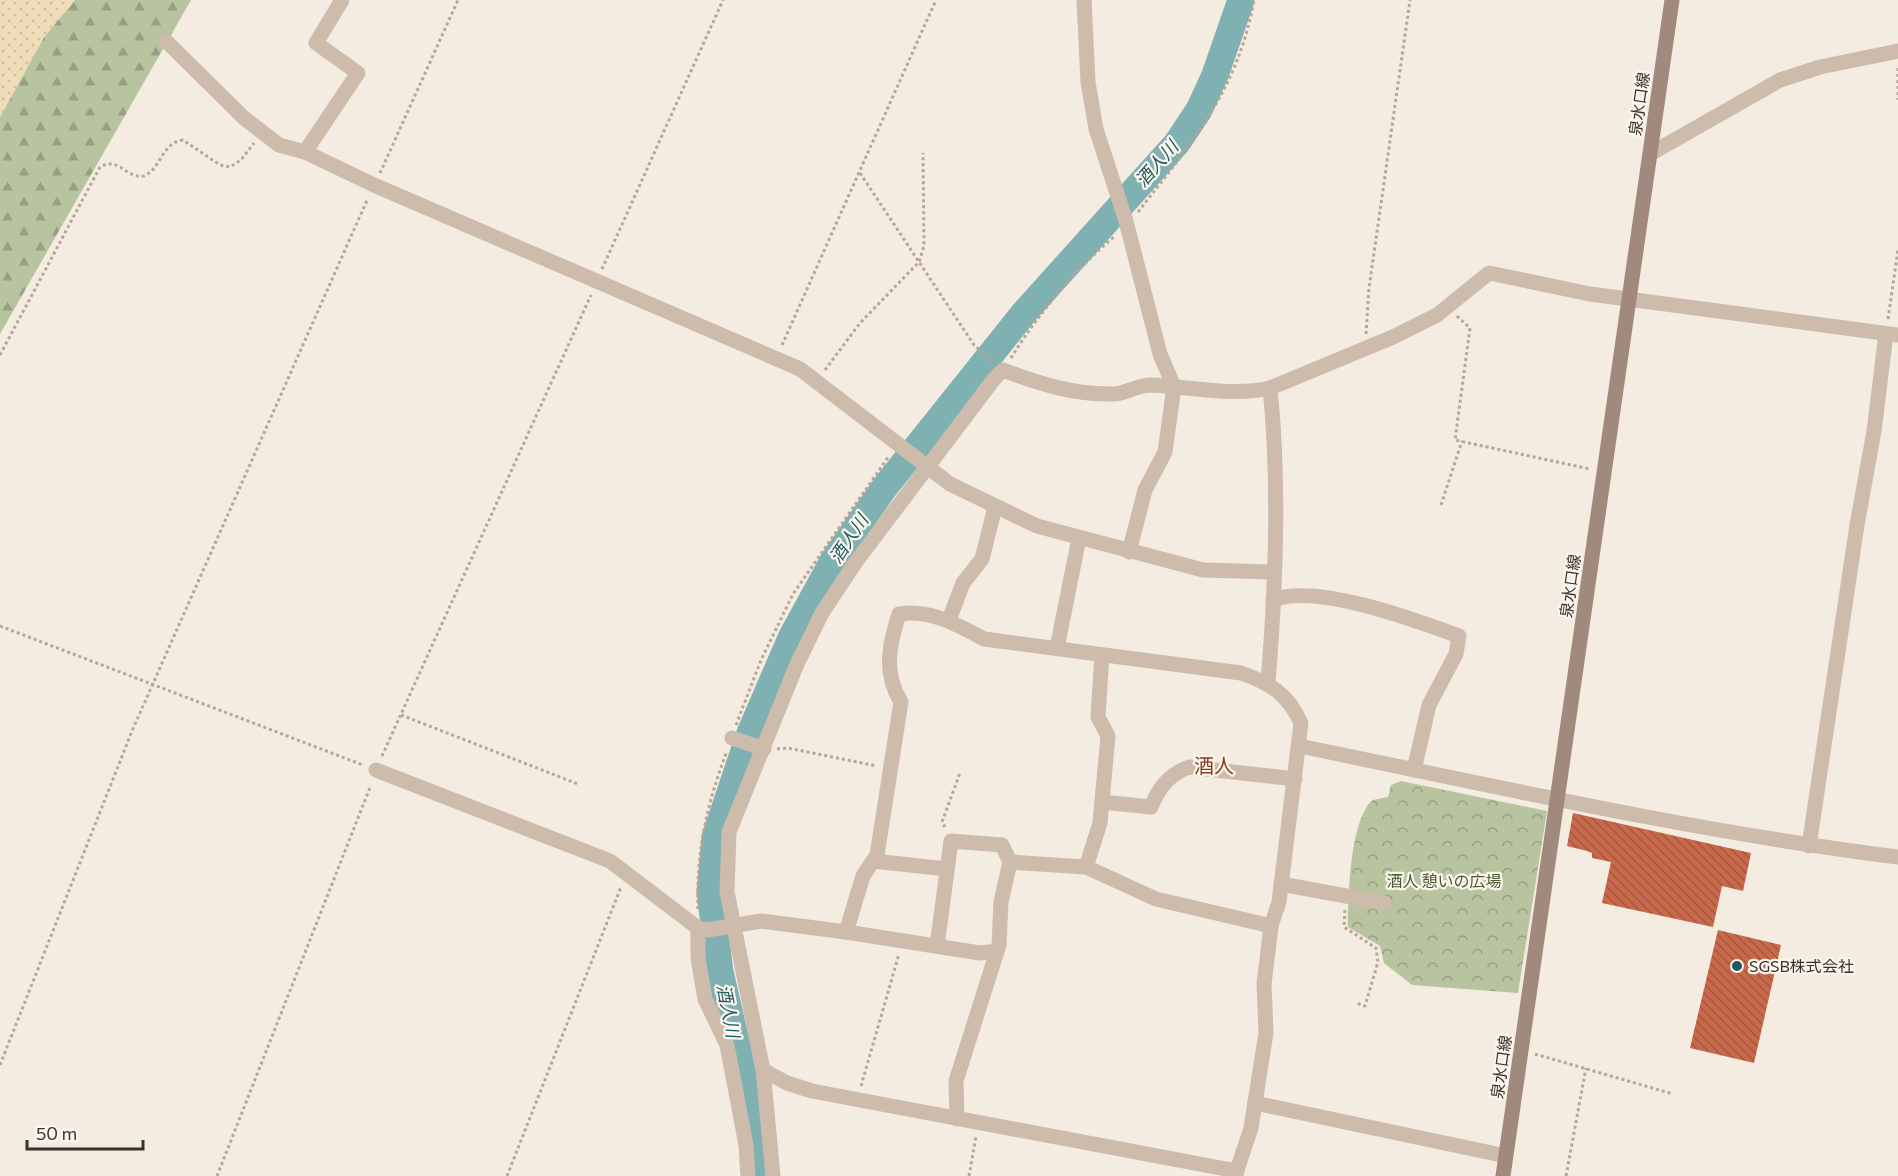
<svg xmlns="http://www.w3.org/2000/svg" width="1898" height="1176" viewBox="0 0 1898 1176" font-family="Commissioner,'Noto Sans JP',sans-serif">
	<defs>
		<pattern id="forest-firs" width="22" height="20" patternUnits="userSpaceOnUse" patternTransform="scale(1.5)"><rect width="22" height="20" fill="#b8c4a0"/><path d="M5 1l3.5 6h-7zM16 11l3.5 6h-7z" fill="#97a083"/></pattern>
		<pattern id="sand-dots" width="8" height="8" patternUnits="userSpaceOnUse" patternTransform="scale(1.5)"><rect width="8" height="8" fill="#efdcb8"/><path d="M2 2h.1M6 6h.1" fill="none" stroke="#cebd9e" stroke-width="1.8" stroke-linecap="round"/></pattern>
		<pattern id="park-crowns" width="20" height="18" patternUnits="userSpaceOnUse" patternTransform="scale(1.5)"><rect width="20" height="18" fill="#b8c4a0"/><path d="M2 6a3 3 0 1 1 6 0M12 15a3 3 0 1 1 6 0" fill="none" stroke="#97a083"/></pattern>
		<pattern id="building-back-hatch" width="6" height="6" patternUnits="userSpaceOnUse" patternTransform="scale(1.5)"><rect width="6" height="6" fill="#c8694b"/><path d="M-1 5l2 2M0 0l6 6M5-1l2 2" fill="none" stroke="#a4573f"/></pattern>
	</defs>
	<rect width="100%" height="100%" fill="#f4ebe1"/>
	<!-- forest -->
	<polygon fill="url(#forest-firs)" points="75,0 191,0 0,334 0,117 44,37"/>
	<!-- sand -->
	<polygon fill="url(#sand-dots)" points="0,0 75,0 44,37 0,117"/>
	<!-- park -->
	<path fill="url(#park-crowns)" d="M1401,781L1547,811L1518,993L1412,985L1384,963L1380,946L1348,927C1348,898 1350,818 1373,800L1388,797L1391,785Z"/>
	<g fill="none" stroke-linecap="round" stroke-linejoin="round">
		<!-- river -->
		<polyline stroke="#7fb0b2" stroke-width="27" points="761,1176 746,1084 720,972 710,892 715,837 750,733 791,638 833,561 884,488 1024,313 1177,143 1199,110 1215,75 1241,0"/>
	</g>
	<!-- building -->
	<g fill="url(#building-back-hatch)">
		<polygon points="1573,813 1751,853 1743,891 1722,886 1713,927 1602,903 1611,862 1592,858 1592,853 1587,851 1567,846"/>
		<polygon points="1718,930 1781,945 1754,1063 1690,1048"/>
	</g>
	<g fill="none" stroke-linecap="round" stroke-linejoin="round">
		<!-- path -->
		<g stroke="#b9a596" stroke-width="3" stroke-dasharray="3 3" stroke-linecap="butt">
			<polyline points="1898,68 1898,100"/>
			<polyline points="380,173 458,0"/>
			<polyline points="860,173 974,345 993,362"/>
			<path d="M1138,212C1192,142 1238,90 1254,0"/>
			<polyline points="602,269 723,0"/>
			<polyline points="1457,316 1470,328 1455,440 1590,469"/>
			<polyline points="1888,319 1898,250"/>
			<polyline points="1366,334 1369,288 1410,0"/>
			<polyline points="782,345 936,0"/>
			<path d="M0,355L100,167C119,156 126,179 144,176C162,168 161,143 183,140L220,165L230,167L241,160L254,143"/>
			<path d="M1011,358C1039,313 1074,270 1115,236"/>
			<polyline points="825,370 860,323 919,262 924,246 923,153"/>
			<polyline points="1441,505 1462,441"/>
			<polyline points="0,626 363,765"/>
			<polyline points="401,715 578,784"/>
			<polyline points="736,725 761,660 793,594 889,456"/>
			<polyline points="777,749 788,748 877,766"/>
			<polyline points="382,756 591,295"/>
			<polyline points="945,827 942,822 960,773"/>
			<path d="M698,909C696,853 707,803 727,751"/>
			<polyline points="1345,910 1344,927 1376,948 1378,962 1365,1006 1356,1003"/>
			<polyline points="1535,1054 1673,1094"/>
			<polyline points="0,1065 132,731 368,198"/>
			<polyline points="861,1086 899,954"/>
			<polyline points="217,1176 371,785"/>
			<polyline points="507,1176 621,887"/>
			<polyline points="969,1176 976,1136"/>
			<polyline points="1566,1176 1586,1068"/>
		</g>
		<!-- street -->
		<g stroke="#cdbbac" stroke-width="15">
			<polyline points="1084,0 1088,82 1096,129 1126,221 1160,354 1174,387 1165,452 1145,490 1129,552"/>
			<polyline points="167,42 244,118 279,145 305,152 374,185 800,369 950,484 1037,526 1203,570 1274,572"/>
			<polyline points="305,152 358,73 316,43 342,0"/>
			<polyline points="1650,154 1780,80 1820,67 1898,51"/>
			<path d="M1273,600C1316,583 1415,620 1459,636L1456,654L1429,705L1414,770"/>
			<polyline points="949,620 963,583 982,559 995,507"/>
			<polyline points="1057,648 1079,538"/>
			<path d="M1268,682C1276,585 1280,485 1270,388"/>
			<polyline points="732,738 764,749"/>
			<path d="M1300,746C1498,787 1697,832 1898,857"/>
			<path d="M376,770L610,861L698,928L707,930L761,921L846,932L863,876L877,855L901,702C883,673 889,645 899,614C930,609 958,625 984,639L1241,673C1270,683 1288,694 1301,723L1279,902L1271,926L1264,984L1266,1033L1251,1128L1235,1176"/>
			<path d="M1102,802L1151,807C1159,787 1170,774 1189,767L1295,779"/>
			<polyline points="1809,846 1857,525 1874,431 1886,334"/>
			<polyline points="873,861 947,869"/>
			<polyline points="1086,867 1156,899 1271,926"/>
			<polyline points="1281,884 1384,903"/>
			<polyline points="698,928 698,958 705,999 727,1045 746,1145 748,1176"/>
			<polyline points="846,932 980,953 997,951"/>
			<polyline points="937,946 951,841 1002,845 1010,862"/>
			<polyline points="763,1070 773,1176"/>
			<polyline points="1255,1103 1506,1156"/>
			<polyline points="957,1119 956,1081 999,945 1001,902 1010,862 1086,867 1100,823 1108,736 1098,717 1102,655"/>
			<path d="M1237,1171L812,1091L787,1083L763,1070L727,892L729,832L797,664L822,613L855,563L994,379L1003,370C1040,384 1074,395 1115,394C1127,393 1138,385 1150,385C1189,386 1231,397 1270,388L1393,337L1437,315L1489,273L1590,294L1898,335"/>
		</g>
		<!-- secondary -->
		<polyline stroke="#a18a7d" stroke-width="15" points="1503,1176 1672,0"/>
	</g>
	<!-- markers -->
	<circle fill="#1f5a5e" stroke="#fbf5ee" stroke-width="2" cx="1737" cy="966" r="6"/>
	<g text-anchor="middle" stroke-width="4.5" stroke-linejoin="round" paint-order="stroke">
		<!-- street labels -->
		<g font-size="16" fill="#3b302b" stroke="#fbf5ee">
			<text transform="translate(1639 104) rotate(-82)" y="6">泉水口線</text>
			<text transform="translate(1570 586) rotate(-82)" y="6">泉水口線</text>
			<text transform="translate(1501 1067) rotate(-82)" y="6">泉水口線</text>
		</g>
		<!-- park labels -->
		<g font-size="16" fill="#4a5a2e" stroke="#fbf5ee">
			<text x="1444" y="887">酒人 憩いの広場</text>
		</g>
		<!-- poi labels -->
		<g font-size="16" fill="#3b302b" stroke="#fbf5ee" text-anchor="start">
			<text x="1749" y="972">SGSB株式会社</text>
		</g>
		<!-- water labels -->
		<g font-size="18" font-style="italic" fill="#1f5a5e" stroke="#fbf5ee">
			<text transform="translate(1157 164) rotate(-49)" y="6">酒人川</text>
			<text transform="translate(849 539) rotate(-56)" y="6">酒人川</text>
			<text transform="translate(728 1011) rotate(79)" y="6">酒人川</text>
		</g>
		<!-- quarter labels -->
		<g font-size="20" fill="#8c3b22" stroke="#fbf5ee">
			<text x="1214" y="773">酒人</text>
		</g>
	</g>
	<!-- scale -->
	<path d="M27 1140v9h116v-9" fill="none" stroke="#3b302b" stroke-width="3"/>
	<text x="36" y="1140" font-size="18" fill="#3b302b" stroke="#fbf5ee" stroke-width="4.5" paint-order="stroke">50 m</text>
</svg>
